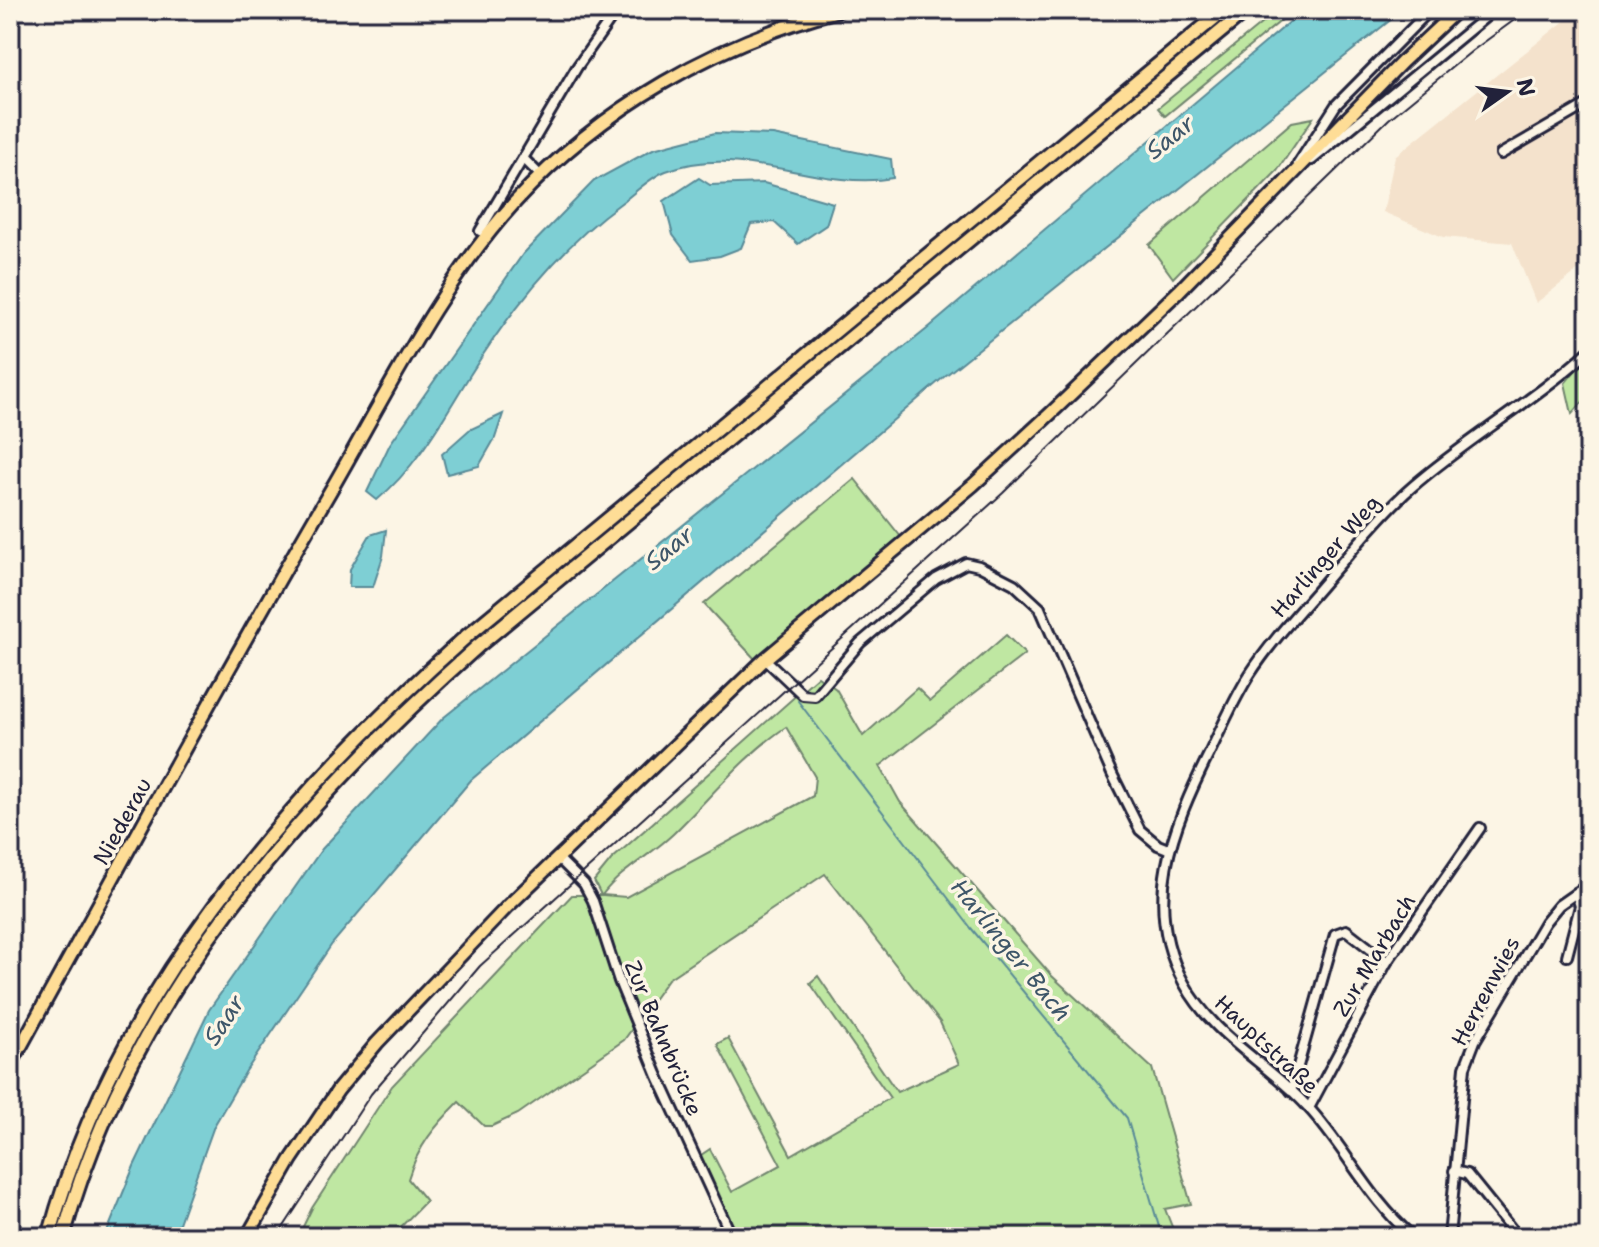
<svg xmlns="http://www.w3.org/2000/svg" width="1599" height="1247" viewBox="0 0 1599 1247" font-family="'Shantell Sans',sans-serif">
	<rect width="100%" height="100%" fill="#fcf5e5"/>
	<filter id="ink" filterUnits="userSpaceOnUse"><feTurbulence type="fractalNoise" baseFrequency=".0125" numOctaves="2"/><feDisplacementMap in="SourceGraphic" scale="16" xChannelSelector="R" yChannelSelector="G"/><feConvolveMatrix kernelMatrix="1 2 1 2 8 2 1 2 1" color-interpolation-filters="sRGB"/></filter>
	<g filter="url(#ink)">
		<!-- built -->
		<polygon fill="#f4e2cc" points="1589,10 1589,262 1536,303 1512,243 1443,237 1383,212 1395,156 1577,11"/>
		<!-- green -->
		<g fill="#bfe7a2" stroke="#70846e" stroke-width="2" fill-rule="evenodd">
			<polygon points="1278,10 1294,10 1165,116 1158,108"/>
			<polygon points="1313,118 1277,171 1173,278 1149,245 1292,122"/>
			<polygon points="1589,354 1589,395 1572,414 1565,383"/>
			<polygon points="855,479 901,537 755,659 704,604"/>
			<path d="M1006,635L1025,654L880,766L900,802L1052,976L1152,1068L1191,1204L1165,1209L1176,1237H736L698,1157L710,1149L732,1192L781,1165L717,1044L728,1038L791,1155L890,1098L810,983L818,976L897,1092L959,1064L940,1022L825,874L668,979L624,1040L518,1114L492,1126H484L459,1102C435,1126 418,1146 408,1179L426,1201L391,1237H298L312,1208L392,1086L572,895H601L594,881L611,860L818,676L836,689L863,736L917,688L930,701ZM786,727L815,777L813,796L626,897L602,895C622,869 650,856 673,834C710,798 743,756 786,727Z"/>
		</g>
		<!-- water -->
		<g fill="#7ecfd4" stroke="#598a97" stroke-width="2">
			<polygon points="1304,10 1403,10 945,376 471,780 332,944 246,1071 214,1126 174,1237 105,1237 134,1166 209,1010 322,849 443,718 927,329"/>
			<path d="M715,133L773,135L891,159L893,178C817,191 742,142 666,171C650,177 635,193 621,203C560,247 510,311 470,375C442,420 418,466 377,500L367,492L390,444L523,254L594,181L653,149Z"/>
			<polygon points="699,178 710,185 764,183 833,203 826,225 798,244 774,222 751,224 741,248 720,256 692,260 673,235 664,201"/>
			<polygon points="503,414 495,438 479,466 447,474 442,454 469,430"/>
			<polygon points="386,530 383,556 373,587 349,587 350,569 370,535"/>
		</g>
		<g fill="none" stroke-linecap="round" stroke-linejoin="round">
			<!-- stream -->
			<polyline stroke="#598a97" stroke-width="2" points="798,701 971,928 1127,1118 1162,1237"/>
			<!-- minor casing -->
			<g stroke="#22223b" stroke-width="14">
				<g id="minor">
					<polyline points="1501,154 1589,103"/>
					<polyline points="524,159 541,176"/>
					<polyline points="1312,160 1494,10"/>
					<polyline points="1298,164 1336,105 1430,10"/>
					<polyline points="480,231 577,67 617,10"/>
					<polyline points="765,659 803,695 815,696 860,643 936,579 966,563 979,566 1014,584 1040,608 1112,774 1140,830 1158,845 1168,849"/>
					<polyline points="558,858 584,884 593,901 619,981 657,1074 732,1237"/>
					<polyline points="1567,956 1580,906 1576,893"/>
					<polyline points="1291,1091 1335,934 1346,930 1387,962"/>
					<polyline points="1309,1108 1387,962 1480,828"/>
					<polyline points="1454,1171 1467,1174 1518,1237"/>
					<path d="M1413,1237C1366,1196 1347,1149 1307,1106C1267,1062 1213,1037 1184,983C1141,904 1172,828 1209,754C1222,727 1234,699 1250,674C1274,637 1306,605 1334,571C1359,543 1383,512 1412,487C1468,438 1534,401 1589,351"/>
					<polyline points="1449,1237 1465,1067 1475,1041 1545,922 1559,905 1589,884"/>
				</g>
			</g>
			<!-- major casing -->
			<g stroke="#22223b" stroke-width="17">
				<g id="major">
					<path d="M10,1066C116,873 221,679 332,488C388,391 439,286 515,202C602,107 717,42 840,10"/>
					<polyline points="247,1237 291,1160 338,1090 377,1043 508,906 765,659 973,485 1050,414 1179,291 1403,61 1457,10"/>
				</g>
			</g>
			<!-- highway casing -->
			<g stroke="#22223b" stroke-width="18">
				<g id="highway">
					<path d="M49,1237C113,996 286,797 468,635L1224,10"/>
					<path d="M63,1237C127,1001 299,805 478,646L1247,10"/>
				</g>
			</g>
			<!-- minor -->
			<use href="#minor" stroke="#fcf5e5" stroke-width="8"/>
			<!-- major -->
			<use href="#major" stroke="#fedd96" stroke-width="11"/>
			<!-- highway -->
			<use href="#highway" stroke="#fedd96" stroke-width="12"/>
			<!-- rail -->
			<polyline stroke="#22223b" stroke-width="2" points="277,1237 371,1094 480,966 1003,493 1389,119 1472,51 1528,10"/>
		</g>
	</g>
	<g text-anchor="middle" stroke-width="7" stroke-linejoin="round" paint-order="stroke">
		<!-- street labels -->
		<g font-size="22" fill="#22223b" stroke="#fcf5e5">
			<text transform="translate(1325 556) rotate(-49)" y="8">Harlinger Weg</text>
			<text transform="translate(122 821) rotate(-61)" y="8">Niederau</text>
			<text transform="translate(1374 955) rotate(-59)" y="8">Zur Marbach</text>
			<text transform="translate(1485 991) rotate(-62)" y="8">Herrenwies</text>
			<text transform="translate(664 1038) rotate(67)" y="8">Zur Bahnbrücke</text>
			<text transform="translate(1267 1044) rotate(43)" y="8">Hauptstraße</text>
		</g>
		<!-- water labels -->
		<g font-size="24" font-style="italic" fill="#3e5669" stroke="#fcf5e5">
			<text transform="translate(1170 137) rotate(-39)" y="8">Saar</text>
			<text transform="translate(669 548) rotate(-39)" y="8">Saar</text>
			<text transform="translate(1011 950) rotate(51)" y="8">Harlinger Bach</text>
			<text transform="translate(224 1020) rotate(-57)" y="8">Saar</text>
		</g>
	</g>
	<!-- margin -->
	<rect width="1599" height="1247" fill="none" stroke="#fcf5e5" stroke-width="40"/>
	<rect x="20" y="20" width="1559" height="1207" fill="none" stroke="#22223b" stroke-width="3" filter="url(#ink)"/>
	<!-- north arrow -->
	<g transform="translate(1507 92) rotate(76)" stroke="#fcf5e5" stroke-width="6" paint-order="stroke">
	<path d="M0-6L14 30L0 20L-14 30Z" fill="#22223b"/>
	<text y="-12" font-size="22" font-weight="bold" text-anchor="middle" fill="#22223b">N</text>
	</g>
</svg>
